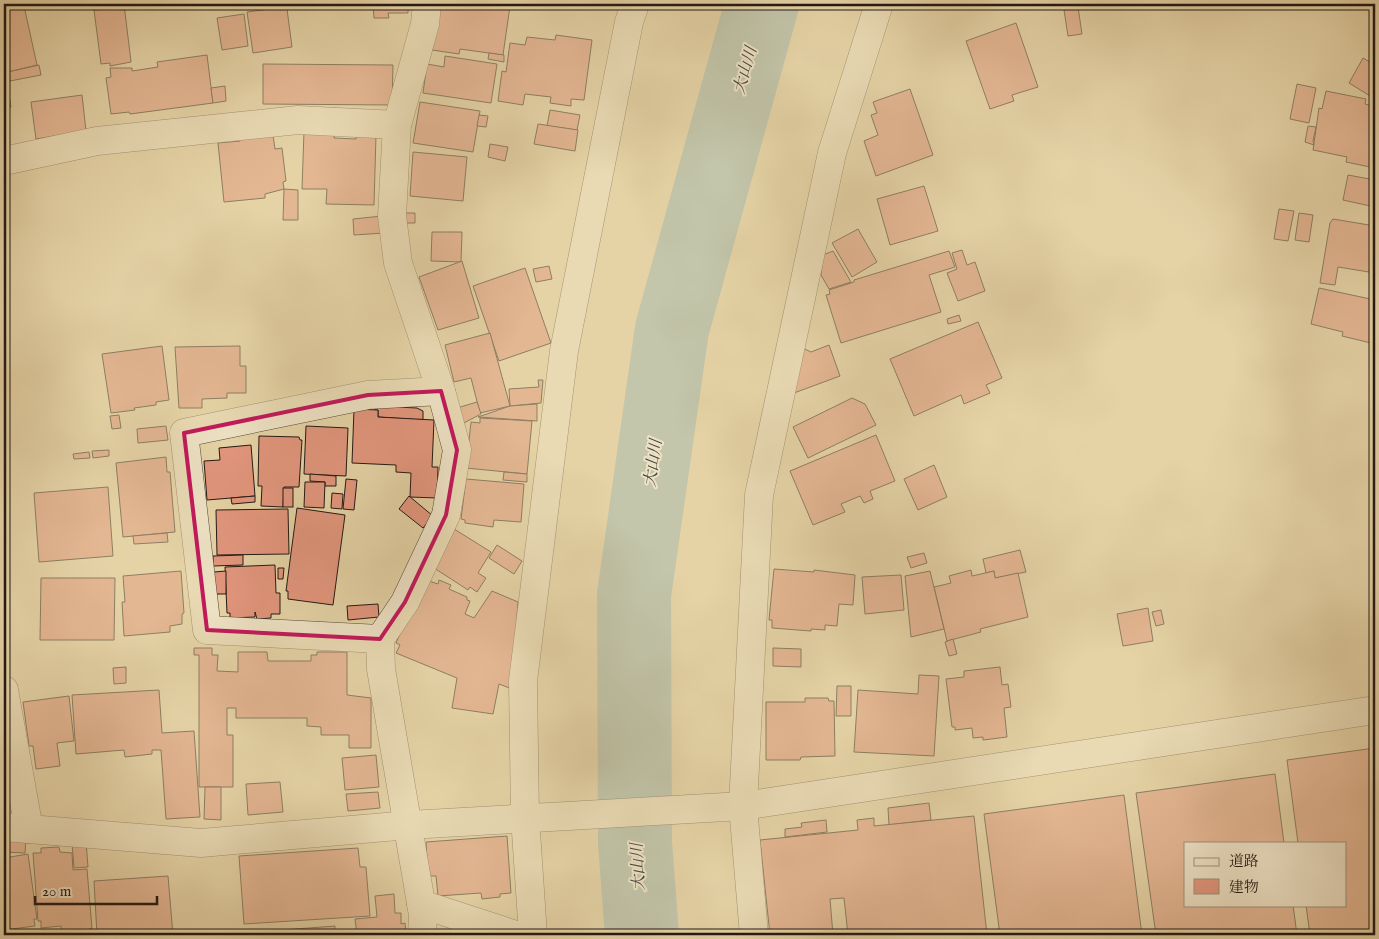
<svg xmlns="http://www.w3.org/2000/svg" width="1379" height="939" viewBox="0 0 1379 939" font-family="'IM FELL English','Noto Serif JP',serif">
	<rect width="100%" height="100%" fill="#e5d3a6"/>
	<filter id="stains"><feTurbulence type="fractalNoise" baseFrequency=".004" numOctaves="4"/><feColorMatrix values="0 0 0 0 .2 0 0 0 0 .09 0 0 0 0 .02 0 0 0 .5 -.17"/></filter>
	<radialGradient id="worn" r=".72"><stop offset=".6" stop-color="#630" stop-opacity="0"/><stop offset="1" stop-color="#630" stop-opacity=".3"/></radialGradient>
	<g fill="none" stroke-linecap="round" stroke-linejoin="round">
		<!-- river -->
		<polyline stroke="#9ab5b2" stroke-width="74" points="642,935 635,843 634,595 672,329 762,4"/>
	</g>
	<!-- building -->
	<g fill="#e2967d" stroke="#231813">
		<polygon points="26,4 50,4 26,7"/>
		<polygon points="107,4 124,4 131,62 110,66 110,63 101,64 94,10 108,9"/>
		<polygon points="373,4 408,4 408,13 388,13 389,18 374,18"/>
		<polygon points="441,4 491,4 510,6 503,55 460,49 459,54 432,50"/>
		<polygon points="24,6 37,65 8,72 4,54 4,11"/>
		<polygon points="1078,7 1082,34 1068,36 1064,10"/>
		<polygon points="279,8 279,10 287,9 292,47 253,53 247,12"/>
		<polygon points="244,14 248,46 222,50 217,18"/>
		<polygon points="1016,23 1038,87 1012,95 1014,101 990,109 966,41"/>
		<polygon points="556,35 592,40 584,100 571,99 571,106 550,103 551,97 525,94 523,105 498,101 502,71 506,72 510,43 525,45 527,37 555,40"/>
		<polygon points="489,53 504,55 504,62 488,59"/>
		<polygon points="207,55 213,103 130,114 129,112 111,114 106,78 111,77 110,68 132,68 132,71 158,67 157,62"/>
		<polygon points="445,56 497,64 491,103 423,93 427,64 444,67"/>
		<polygon points="1363,58 1375,65 1375,99 1349,83"/>
		<polygon points="263,64 393,65 392,105 263,104"/>
		<polygon points="39,65 41,75 10,81 8,72"/>
		<polygon points="6,78 11,107 4,108 4,79"/>
		<polygon points="1297,84 1316,88 1309,123 1290,119"/>
		<polygon points="225,86 226,101 213,103 211,88"/>
		<polygon points="910,89 933,155 876,176 864,141 878,135 871,115 877,113 873,102"/>
		<polygon points="1326,91 1366,99 1365,104 1375,107 1375,168 1346,162 1347,157 1313,150 1319,108 1322,109"/>
		<polygon points="82,95 86,131 36,139 31,102"/>
		<polygon points="420,102 480,111 473,152 413,143"/>
		<polygon points="550,110 580,115 577,130 547,126"/>
		<polygon points="479,115 488,116 486,127 477,126"/>
		<polygon points="538,124 578,130 575,151 534,144"/>
		<polygon points="1308,126 1316,127 1313,141 1314,145 1305,142"/>
		<polygon points="304,131 335,131 334,138 356,139 356,135 376,135 374,205 326,204 327,189 302,189"/>
		<polygon points="273,135 275,149 282,148 286,181 283,182 284,189 265,194 265,198 224,202 218,143 240,141 239,138"/>
		<polygon points="490,144 508,147 505,161 488,157"/>
		<polygon points="413,152 467,157 463,201 410,196"/>
		<polygon points="1348,175 1375,180 1375,207 1343,200"/>
		<polygon points="924,186 938,231 890,245 877,199"/>
		<polygon points="284,189 298,190 298,220 283,220"/>
		<polygon points="1279,209 1294,211 1288,241 1274,239"/>
		<polygon points="405,213 415,213 415,223 406,223"/>
		<polygon points="1299,213 1313,215 1309,242 1295,240"/>
		<polygon points="382,216 384,233 354,235 353,219"/>
		<polygon points="1333,219 1375,226 1375,273 1338,267 1335,285 1320,283 1330,223"/>
		<polygon points="858,229 877,262 852,277 832,243"/>
		<polygon points="432,232 462,232 461,262 431,261"/>
		<polygon points="962,250 967,265 975,262 985,291 958,301 947,273 957,269 952,253"/>
		<polygon points="833,251 851,282 829,289 821,275 823,255"/>
		<polygon points="949,251 955,267 929,275 941,312 841,343 826,295 830,294 829,290 854,282 854,280"/>
		<polygon points="462,261 479,318 438,330 419,277"/>
		<polygon points="549,266 552,279 536,282 533,269"/>
		<polygon points="525,268 551,343 499,361 473,286"/>
		<polygon points="1319,288 1375,300 1375,344 1342,336 1343,332 1311,324"/>
		<polygon points="959,315 961,321 948,324 947,319"/>
		<polygon points="978,322 1002,378 986,385 990,393 964,404 961,395 914,416 890,359"/>
		<polygon points="490,333 510,406 480,413 471,378 454,382 445,345"/>
		<polygon points="829,345 840,376 794,393 802,350 805,349 811,352"/>
		<polygon points="162,346 169,400 156,402 156,405 134,408 135,410 111,413 102,354"/>
		<polygon points="240,346 240,366 246,366 246,393 227,393 227,398 202,399 202,408 179,408 175,347"/>
		<polygon points="538,380 543,380 541,403 510,406 509,389 539,387"/>
		<polygon points="852,398 865,404 876,425 808,458 793,427"/>
		<polygon points="477,402 481,414 462,424 457,408"/>
		<polygon points="537,404 537,421 478,417 510,406"/>
		<polygon points="375,406 417,408 423,411 423,420 378,417 378,410 375,410"/>
		<polygon points="354,409 378,410 378,417 434,420 432,467 438,467 437,498 410,497 411,473 396,472 396,465 352,463"/>
		<polygon points="119,415 121,428 112,429 110,416"/>
		<polygon points="480,418 532,421 527,474 466,468 471,422 480,423"/>
		<polygon points="166,426 168,440 138,443 137,429"/>
		<polygon points="306,426 348,428 346,476 304,474"/>
		<polygon points="876,435 895,481 870,491 873,499 864,503 860,496 841,504 845,512 813,525 790,471"/>
		<polygon points="259,436 299,437 300,440 302,440 299,487 284,487 283,507 261,506 262,486 258,486"/>
		<polygon points="251,445 255,496 207,500 204,461 220,460 219,448"/>
		<polygon points="109,450 109,456 93,458 92,451"/>
		<polygon points="89,452 90,458 74,459 73,454"/>
		<polygon points="166,457 167,472 170,472 175,532 123,537 116,463"/>
		<polygon points="934,465 947,497 918,510 904,479"/>
		<polygon points="504,472 527,474 527,482 503,480"/>
		<polygon points="310,474 336,476 336,486 325,486 325,482 310,481"/>
		<polygon points="346,479 357,480 354,510 343,509"/>
		<polygon points="466,479 524,484 521,522 494,520 493,527 465,523 465,520 461,519"/>
		<polygon points="305,482 325,482 324,508 304,507"/>
		<polygon points="108,487 113,556 39,562 34,493"/>
		<rect x="283" y="488" width="10" height="19"/>
		<polygon points="332,493 343,494 342,509 331,508"/>
		<polygon points="255,496 255,502 232,504 231,498"/>
		<polygon points="409,496 433,516 423,528 399,509"/>
		<polygon points="297,508 345,515 333,605 288,599 288,591 286,591"/>
		<polygon points="288,509 289,554 217,555 216,510"/>
		<polygon points="454,529 491,552 478,573 486,578 477,592 470,587 468,590 431,566"/>
		<polygon points="167,533 168,542 134,544 133,536"/>
		<polygon points="497,545 522,561 514,574 489,558"/>
		<polygon points="1020,550 1026,572 995,578 994,571 986,573 983,559"/>
		<polygon points="924,553 927,563 911,568 907,557"/>
		<polygon points="243,555 243,565 213,566 213,556"/>
		<polygon points="275,565 276,593 280,593 280,614 271,614 271,618 257,619 255,612 255,617 230,618 230,613 227,613 225,567"/>
		<polygon points="278,568 284,568 283,579 278,579"/>
		<polygon points="774,569 814,572 814,570 855,575 853,605 839,604 837,626 825,625 825,630 811,629 811,631 772,628 772,620 769,620"/>
		<polygon points="971,570 972,576 994,571 995,578 1018,573 1028,617 980,629 981,632 947,641 934,587 951,583 949,576"/>
		<polygon points="181,571 184,613 182,614 182,624 170,626 170,632 124,636 122,602 125,602 123,576"/>
		<polygon points="226,571 226,594 214,594 214,572"/>
		<polygon points="930,571 944,629 911,637 905,576"/>
		<polygon points="901,575 904,610 865,614 862,577"/>
		<polygon points="41,578 115,578 114,640 40,640"/>
		<polygon points="426,580 438,584 439,580 451,585 449,589 467,597 467,600 470,601 465,614 474,618 492,591 518,602 512,689 499,684 493,714 452,708 457,678 396,653 400,645 396,643 414,601"/>
		<polygon points="378,604 379,617 348,620 347,606"/>
		<polygon points="1148,608 1153,641 1123,646 1117,614"/>
		<polygon points="1161,610 1164,624 1156,626 1152,612"/>
		<polygon points="953,639 957,654 949,656 945,642"/>
		<polygon points="194,648 212,648 212,655 218,655 217,671 238,672 238,652 267,652 268,661 311,661 311,655 317,655 317,652 347,652 347,695 371,698 371,748 349,748 349,735 321,735 321,727 307,726 307,718 236,718 236,708 227,708 227,735 233,735 233,787 199,787 199,655 194,655"/>
		<polygon points="773,648 801,649 801,667 773,666"/>
		<polygon points="126,667 126,683 114,684 113,668"/>
		<polygon points="1000,667 1002,685 1008,684 1011,707 1004,708 1007,737 983,740 983,737 973,738 972,728 955,730 955,727 952,727 946,679 964,677 964,671"/>
		<polygon points="919,675 939,676 934,756 854,752 858,690 918,694"/>
		<polygon points="837,686 851,686 851,716 836,716"/>
		<polygon points="159,690 162,733 194,731 200,817 166,819 161,750 152,750 152,754 125,757 124,750 76,754 72,695"/>
		<polygon points="69,696 74,741 57,743 60,766 36,769 33,746 29,746 23,702"/>
		<polygon points="805,698 828,698 829,701 834,701 835,756 801,757 800,760 766,760 766,702 805,702"/>
		<polygon points="1375,748 1375,935 1310,935 1306,905 1345,905 1345,843 1298,843 1287,760"/>
		<polygon points="376,755 379,787 345,790 342,758"/>
		<polygon points="1275,774 1284,843 1185,843 1185,905 1293,905 1297,935 1156,935 1136,793"/>
		<polygon points="280,782 283,812 248,815 246,784"/>
		<polygon points="205,787 221,787 221,820 204,819"/>
		<polygon points="378,792 380,808 348,811 346,794"/>
		<polygon points="1124,795 1142,935 1000,935 984,814"/>
		<polygon points="929,803 931,820 889,825 888,808"/>
		<polygon points="974,816 987,935 848,935 844,898 830,899 833,935 770,935 760,840 858,830 857,820 874,818 874,826"/>
		<polygon points="826,820 827,832 785,837 785,829 802,827 801,823"/>
		<polygon points="507,836 511,893 500,894 500,897 482,899 481,893 438,896 436,876 428,876 426,842"/>
		<polygon points="4,838 26,839 25,853 4,852"/>
		<polygon points="86,842 88,867 74,868 72,844"/>
		<polygon points="59,847 60,852 72,853 73,870 87,869 92,929 89,929 90,935 66,935 65,930 61,930 61,926 41,928 41,921 38,921 33,853 41,853 41,848"/>
		<polygon points="358,848 360,867 366,867 370,916 244,924 239,856"/>
		<polygon points="28,854 37,919 34,919 35,926 4,930 4,858"/>
		<polygon points="168,876 173,935 97,935 94,881"/>
		<polygon points="394,894 395,913 401,913 401,924 405,923 406,935 357,935 355,919 377,917 375,896"/>
		<polygon points="335,926 335,935 282,935 282,930"/>
	</g>
	<g fill="none" stroke-linecap="round" stroke-linejoin="round">
		<!-- street casing -->
		<g stroke="#544738" stroke-width="29">
			<g id="street">
				<polyline points="4,161 97,141 298,120 397,125"/>
				<polyline points="380,639 207,630 184,433 368,395 441,391"/>
				<polyline points="4,690 29,829"/>
				<polyline points="4,827 201,843 409,825 743,806 1375,710"/>
				<polyline points="421,904 516,935"/>
				<polyline points="422,935 423,915 381,669 380,639 405,602 446,515 457,450 441,391 398,263 392,216 397,125 425,24 427,4"/>
				<polyline points="533,935 525,817 523,681 564,351 629,22 635,4"/>
				<polyline points="754,935 743,806 759,495 832,153 879,4"/>
			</g>
		</g>
		<!-- street -->
		<use href="#street" stroke="#eee2c5" stroke-width="28"/>
	</g>
	<!-- marked area -->
	<path d="M0 0H1379V939H0ZM441,391L457,450L446,515L405,602L380,639L207,630L184,433L368,395Z" fill="#e5d3a6" fill-opacity=".55" fill-rule="evenodd"/>
	<path fill="none" stroke="#c2185b" stroke-width="4" stroke-linejoin="round" d="M441,391L457,450L446,515L405,602L380,639L207,630L184,433L368,395Z"/>
	<g text-anchor="middle" stroke-width="4" stroke-linejoin="round" paint-order="stroke">
		<!-- water labels -->
		<g font-size="16" font-style="italic" fill="#474743" stroke="#eee2c5">
			<text transform="translate(744 70) rotate(-74)" y="6">大山川</text>
			<text transform="translate(652 463) rotate(-82)" y="6">大山川</text>
			<text transform="translate(637 867) rotate(-93)" y="6">大山川</text>
		</g>
	</g>
	<!-- margin -->
	<rect width="1379" height="939" fill="none" stroke="#e5d3a6" stroke-width="20"/>
	<rect x="5" y="5" width="1369" height="929" fill="none" stroke="#231813" stroke-width="2.5"/>
	<rect x="10" y="10" width="1359" height="919" fill="none" stroke="#231813"/>
	<!-- legend -->
	<rect x="1184" y="842" width="162" height="65" fill="#eee2c5" stroke="#9d917e"/>
	<rect x="1194" y="858" width="25" height="8" fill="#eee2c5" stroke="#9d917e"/>
	<text x="1229" y="866" font-size="15" fill="#231813">道路</text>
	<rect x="1194" y="879" width="25" height="15" fill="#e2967d" stroke="#9d917e"/>
	<text x="1229" y="892" font-size="15" fill="#231813">建物</text>
	<!-- scale -->
	<path d="M35 896v8h122v-8" fill="none" stroke="#231813" stroke-width="2.5"/>
	<text x="42" y="896" font-size="15" fill="#231813" stroke="#eee2c5" stroke-width="4" paint-order="stroke">20 m</text>
	<rect width="100%" height="100%" filter="url(#stains)"/>
	<rect width="100%" height="100%" fill="url(#worn)"/>
</svg>
